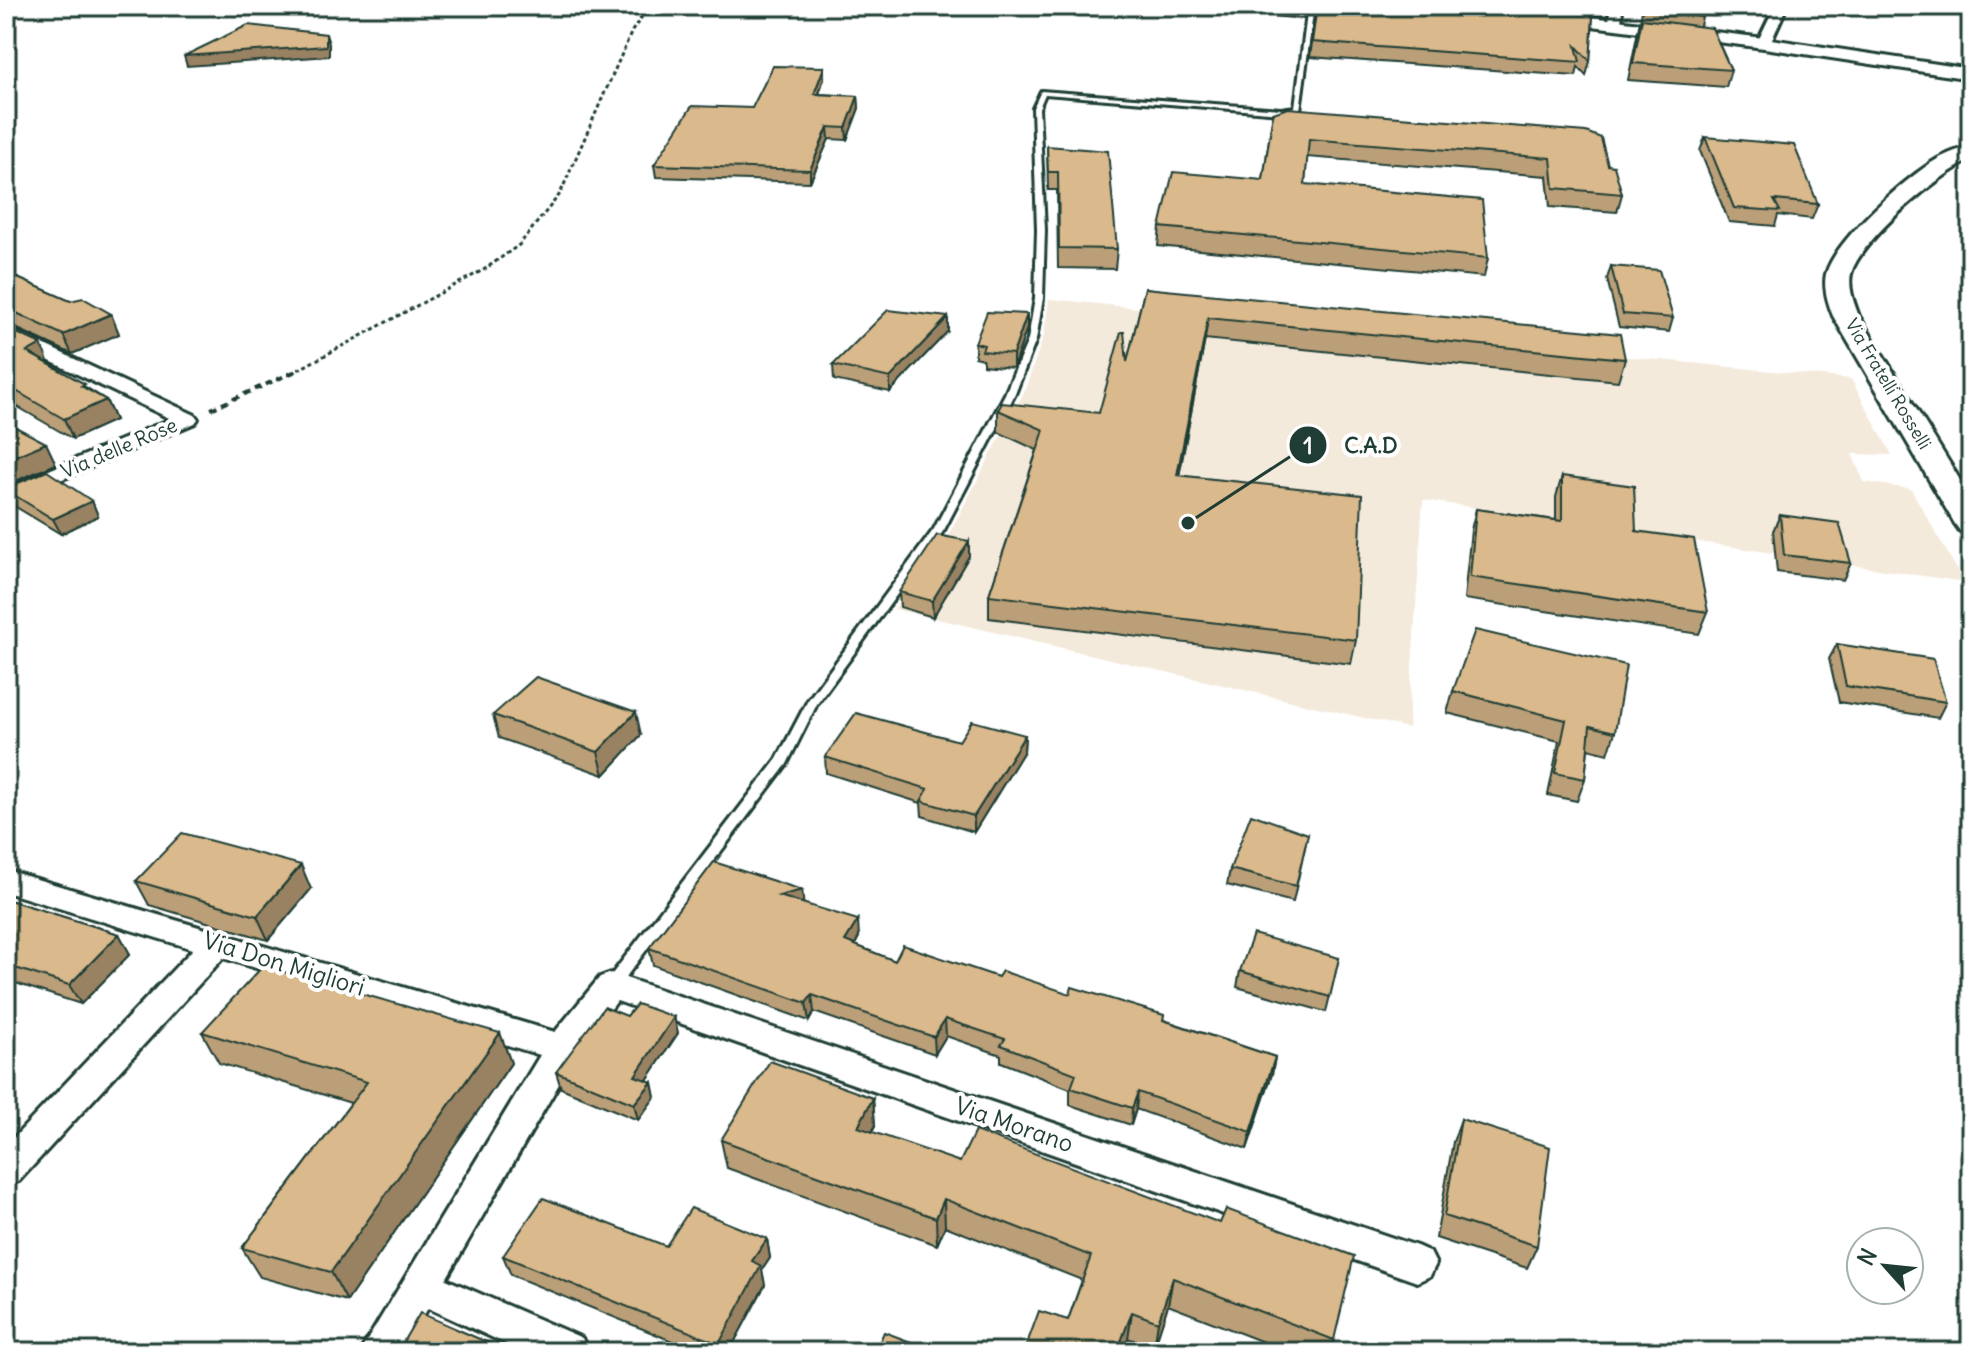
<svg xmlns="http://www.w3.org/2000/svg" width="1977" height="1358" viewBox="0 0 1977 1358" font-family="Delius,sans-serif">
	<rect width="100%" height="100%" fill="#fff"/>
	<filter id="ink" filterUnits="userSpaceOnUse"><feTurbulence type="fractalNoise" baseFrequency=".0125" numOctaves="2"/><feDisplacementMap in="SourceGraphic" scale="16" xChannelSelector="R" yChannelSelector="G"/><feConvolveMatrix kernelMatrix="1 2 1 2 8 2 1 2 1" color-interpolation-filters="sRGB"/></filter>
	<g filter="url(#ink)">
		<!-- built -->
		<polygon fill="#f4eadc" points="1049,299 1851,379 1892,455 1852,454 1864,482 1911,489 1964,582 1423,500 1408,728 894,609 943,545 1024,392 1044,335"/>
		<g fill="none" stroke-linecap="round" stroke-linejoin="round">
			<!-- service casing -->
			<g stroke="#1f3d34" stroke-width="6">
				<polygon id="service" points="1308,6 1314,6 1300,110 1281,113 1045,94 1039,108 1045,230 1043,298 1036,340 1015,394 944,530 817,704 787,764 616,990 611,992 606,990 604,986 606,982 777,759 808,700 934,529 1005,394 1028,340 1035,298 1037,230 1033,108 1041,91 1281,109 1295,107"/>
			</g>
			<!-- minor casing -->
			<g stroke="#1f3d34" stroke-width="6">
				<g id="minor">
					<polygon points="1610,6 1622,6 1621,27 1609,24"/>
					<polygon points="1775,6 1787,6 1769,46 1759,46 1757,43"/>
					<polygon points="6,327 195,415 198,419 195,423 6,503 6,488 171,419 6,340"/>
					<polygon points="6,870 555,1032 600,977 611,973 1417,1246 1430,1252 1436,1264 1430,1276 1417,1282 617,1001 574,1058 446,1279 582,1338 588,1352 524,1352 428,1308 402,1352 360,1352 540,1055 223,958 19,1181 6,1186 6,1146 193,949 6,892"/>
				</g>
			</g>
			<!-- tertiary casing -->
			<g stroke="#1f3d34" stroke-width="6">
				<polygon id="tertiary" points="1551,12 1764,38 1971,69 1971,79 1764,48 1545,20 1543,17"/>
			</g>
			<!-- secondary casing -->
			<g stroke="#1f3d34" stroke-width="6">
				<path id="secondary" d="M1971,146V160C1940,173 1859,241 1851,274C1848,288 1854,303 1859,316L1971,498V534L1960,531L1955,524L1833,316C1828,303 1823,288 1826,274C1836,239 1901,183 1931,163C1943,155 1957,150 1971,146Z"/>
			</g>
			<!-- path-far1 -->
			<polyline stroke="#1f3d34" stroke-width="3" stroke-dasharray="4 3" stroke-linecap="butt" points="292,373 485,269 519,245 560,194 632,31 643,15 659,6"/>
			<!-- path -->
			<polyline stroke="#1f3d34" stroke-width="4" stroke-dasharray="7 5" stroke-linecap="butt" points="211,409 296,371"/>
			<!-- service -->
			<use href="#service" fill="#fff" fill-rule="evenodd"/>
			<!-- minor -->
			<use href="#minor" fill="#fff" fill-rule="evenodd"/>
			<!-- tertiary -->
			<use href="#tertiary" fill="#fff" fill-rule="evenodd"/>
			<!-- secondary -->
			<use href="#secondary" fill="#fff" fill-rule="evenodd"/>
		</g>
		<!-- wall -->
		<g fill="#bb9f78" stroke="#1f3d34" stroke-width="2">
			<polygon points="1254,6 1306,6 1303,19 1253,14"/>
			<polygon points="1317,6 1593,15 1590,61 1586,76 1578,67 1576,76 1310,57"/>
			<polygon points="1530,6 1592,6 1590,13"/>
			<polygon points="1643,6 1718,6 1715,16 1702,15 1702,17 1700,26 1731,70 1726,87 1628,80"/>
			<polygon points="824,67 824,78 819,94 858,96 859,108 847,140 829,139 810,182 656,177 654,165"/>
			<polygon points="1273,113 1608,165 1622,194 1617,212 1550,207 1547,176 1307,157 1305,184 1488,258 1484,277 1158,246 1160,227 1263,180"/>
			<polygon points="1705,137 1818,204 1812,219 1778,215 1775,226 1729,222 1700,151"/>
			<polygon points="1047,146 1117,249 1115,269 1058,268 1057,190 1048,190"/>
			<polygon points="1611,266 1673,318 1669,332 1619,327 1607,279"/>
			<polygon points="6,273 70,301 111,314 119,334 72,354 7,324 6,325"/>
			<polygon points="1145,288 1625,359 1618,381 1205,339 1179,475 1356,640 1351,664 989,618 989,595 1037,450 998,432 998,410 1099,413 1127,362"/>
			<polygon points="948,317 948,331 890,392 834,380 833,365"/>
			<polygon points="6,328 49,364 106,400 115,420 73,439 6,400"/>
			<polygon points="1027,328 1013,368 983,365 983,359 975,357 975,343"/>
			<polygon points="1562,476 1636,531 1708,612 1699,634 1464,599 1471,530 1476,509 1556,520 1556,497"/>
			<polygon points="6,488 92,501 98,516 61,534 11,504 6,494"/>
			<polygon points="1780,515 1851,563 1843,580 1777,572 1773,531"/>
			<polygon points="969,541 969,556 933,617 900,607 899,592"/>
			<polygon points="1837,644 1946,702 1938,718 1839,702 1829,659"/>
			<polygon points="1453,691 1615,732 1608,754 1588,749 1585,779 1577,801 1548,795 1559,741 1447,713"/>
			<polygon points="493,715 641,735 604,775 499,738"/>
			<polygon points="1025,735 1024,751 974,832 922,816 921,803 826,773 825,757"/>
			<polygon points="1308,834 1293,902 1227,885 1230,869"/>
			<polygon points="136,881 311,889 268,940 149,905"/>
			<polygon points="802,890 803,903 859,937 855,945 895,961 998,977 1070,994 1164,1020 1275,1057 1272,1074 1247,1149 1136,1109 1131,1125 1070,1105 1070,1089 1001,1062 1001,1055 946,1036 935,1054 814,1012 809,1021 653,965 649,948"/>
			<polygon points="6,899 119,934 130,954 81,1004 6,980"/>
			<polygon points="1339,958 1326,1012 1237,987 1240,971"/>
			<polygon points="627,1016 674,1017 678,1033 647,1080 655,1097 638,1120 561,1088 556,1072"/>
			<polygon points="202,1032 500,1033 511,1063 347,1301 260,1277 242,1248 351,1103 219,1063"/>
			<polygon points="873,1098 875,1126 872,1132 1334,1340 1330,1352 1289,1352 1168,1305 1154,1348 1128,1338 1123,1352 1024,1352 1068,1320 1082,1280 945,1226 937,1245 727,1168 721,1140"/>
			<polygon points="1461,1119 1537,1246 1527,1268 1436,1238 1453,1142"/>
			<polygon points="767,1239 770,1258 762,1270 765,1285 729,1352 699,1352 511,1275 503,1256"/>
		</g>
		<!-- shaded-wall -->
		<g fill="#998262" stroke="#1f3d34" stroke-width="2">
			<polygon points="326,34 329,44 329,56 187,66 184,56"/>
			<polygon points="824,67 824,78 815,106 814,94"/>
			<polygon points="858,96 859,108 847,140 846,128"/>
			<polygon points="828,127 829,139 810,182 810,170"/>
			<polygon points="111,314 119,334 72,354 63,335"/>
			<polygon points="1027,314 1027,328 1013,368 1013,354"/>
			<polygon points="948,317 948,331 890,392 890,378"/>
			<polygon points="1208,318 1205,339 1175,498 1177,475"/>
			<polygon points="41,344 49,364 27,352"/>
			<polygon points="106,400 115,420 73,439 64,419"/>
			<polygon points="46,443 56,464 6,485 6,460"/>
			<polygon points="92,501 98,516 61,534 53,519"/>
			<polygon points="969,541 969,556 933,617 932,601"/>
			<polygon points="636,712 641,735 604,775 598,752"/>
			<polygon points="1025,735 1024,751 974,832 974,816"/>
			<polygon points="301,865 311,889 268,940 257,916"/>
			<polygon points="802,890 804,908 779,896"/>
			<polygon points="858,920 859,937 847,958 845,941"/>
			<polygon points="119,934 130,954 81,1004 69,985"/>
			<polygon points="812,995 814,1012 809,1021 806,1003"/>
			<polygon points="674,1017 678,1033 639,1092 635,1076"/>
			<polygon points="945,1019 946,1036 935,1054 934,1037"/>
			<polygon points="500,1033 511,1063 347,1301 331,1272"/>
			<polygon points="1275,1057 1272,1074 1247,1149 1251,1132"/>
			<polygon points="652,1082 655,1097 638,1120 634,1104"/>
			<polygon points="1138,1092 1136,1109 1131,1125 1132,1108"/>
			<polygon points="873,1098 875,1126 861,1155 858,1127"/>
			<polygon points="944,1199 945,1226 937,1245 936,1218"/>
			<polygon points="767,1239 770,1258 762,1270 765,1285 729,1352 721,1352 719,1344 752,1261"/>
			<polygon points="1173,1278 1168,1305 1154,1348 1158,1322"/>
			<polygon points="1132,1312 1128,1338 1123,1352 1117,1352"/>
		</g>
		<!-- building -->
		<g fill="#dab98c" stroke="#1f3d34" stroke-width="2">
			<polygon points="1317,6 1483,6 1535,8 1593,15 1590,61 1576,46 1580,62 1312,42"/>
			<polygon points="1644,6 1698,6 1702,17 1643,9"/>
			<polygon points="1642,19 1712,28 1731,70 1633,63"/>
			<polygon points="248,25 326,34 326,46 184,56"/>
			<polygon points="773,66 824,67 814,94 858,96 846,128 828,127 810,170 654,165 692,106 752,108"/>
			<polygon points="1288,108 1586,132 1601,138 1608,165 1614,166 1622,194 1554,188 1551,158 1309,139 1305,184 1482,200 1488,258 1160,227 1173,172 1263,180 1273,113"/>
			<polygon points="1705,137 1794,145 1818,204 1774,200 1780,211 1734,208"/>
			<polygon points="1047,146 1108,151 1117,249 1059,248 1058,172 1048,172"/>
			<polygon points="1611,266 1659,270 1673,318 1623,314"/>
			<polygon points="6,273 70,301 83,298 111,314 63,335 6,308"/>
			<polygon points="1145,288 1620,334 1625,359 1208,318 1177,475 1362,495 1356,640 989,595 1044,430 998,410 1002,403 1099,413 1121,332 1124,332 1127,362"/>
			<polygon points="888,310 948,317 890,378 833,365"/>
			<polygon points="987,312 1027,314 1013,354 982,351 984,345 975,343"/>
			<polygon points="6,328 41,344 27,352 85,384 81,386 106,400 64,419 6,385"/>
			<polygon points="6,422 46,443 6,460"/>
			<polygon points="47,471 92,501 53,519 6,490 6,488"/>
			<polygon points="1562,476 1634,486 1636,531 1694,539 1708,612 1470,577 1476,509 1562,521"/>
			<polygon points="1780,515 1839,523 1851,563 1784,555"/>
			<polygon points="937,535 969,541 932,601 899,592"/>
			<polygon points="1475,630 1626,665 1615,732 1590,726 1585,779 1555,773 1566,720 1453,691"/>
			<polygon points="1837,644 1933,659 1946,702 1846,686"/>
			<polygon points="536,677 636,712 598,752 493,715"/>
			<polygon points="856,713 959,741 972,721 1025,735 974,816 921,801 928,789 825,757"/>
			<polygon points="1251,814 1308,834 1296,886 1230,869"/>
			<polygon points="182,833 301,865 257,916 136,881"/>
			<polygon points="714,862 802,890 779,896 858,920 845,941 895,961 903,945 998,977 1002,971 1070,994 1072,987 1164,1015 1163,1020 1275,1057 1251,1132 1138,1092 1132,1108 1071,1088 1076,1074 1001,1045 1005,1039 945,1019 934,1037 812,995 806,1003 649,948"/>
			<polygon points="6,899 119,934 69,985 6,965"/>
			<polygon points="1253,934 1339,958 1330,997 1240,971"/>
			<polygon points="263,966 500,1033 331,1272 242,1248 367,1082 202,1032"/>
			<polygon points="637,1004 674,1017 635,1076 652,1082 634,1104 556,1072 604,1007 627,1016"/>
			<polygon points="770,1061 873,1098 858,1127 960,1162 975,1131 1220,1223 1226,1209 1354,1256 1334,1340 1173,1278 1158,1322 1132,1312 1117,1352 1024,1352 1039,1311 1068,1320 1091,1256 944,1199 936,1218 721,1140"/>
			<polygon points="1461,1119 1550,1147 1537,1246 1444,1216"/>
			<polygon points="543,1198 666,1246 691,1208 767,1239 752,1261 761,1266 719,1344 503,1256"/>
			<polygon points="420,1313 509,1352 397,1352"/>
			<polygon points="884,1332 938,1352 875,1352"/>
		</g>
	</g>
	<g text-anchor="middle" stroke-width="8" stroke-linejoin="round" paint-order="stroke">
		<!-- far-street labels -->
		<g font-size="18" fill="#1f3d34" stroke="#fff">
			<text transform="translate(1888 384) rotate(59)" y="6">Via Fratelli Rosselli</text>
		</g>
		<!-- street labels -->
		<g font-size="20" fill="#1f3d34" stroke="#fff">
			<text transform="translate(119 448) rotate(-23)" y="7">Via delle Rose</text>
		</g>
		<!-- near-street labels -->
		<g font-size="24" fill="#1f3d34" stroke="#fff">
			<text transform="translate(284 964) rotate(17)" y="8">Via Don Migliori</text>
			<text transform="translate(1014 1125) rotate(19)" y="8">Via Morano</text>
		</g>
	</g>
	<!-- callouts -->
	<path fill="none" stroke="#1f3d34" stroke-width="3" d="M1188 523L1308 445"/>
	<g fill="#1f3d34" stroke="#fff" stroke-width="3">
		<circle cx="1188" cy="523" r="8"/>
		<circle cx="1308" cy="445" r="20"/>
	</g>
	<g font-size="24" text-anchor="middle" font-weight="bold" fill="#fff">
		<text x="1308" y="454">1</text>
	</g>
	<g font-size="22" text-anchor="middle" font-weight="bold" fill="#1f3d34" stroke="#fff" stroke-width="8" stroke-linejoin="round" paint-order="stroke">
		<text x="1371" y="453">C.A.D</text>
	</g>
	<!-- margin -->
	<rect width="1977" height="1358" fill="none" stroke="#fff" stroke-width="32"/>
	<rect x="16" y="16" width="1945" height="1326" fill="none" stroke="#1f3d34" stroke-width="3" filter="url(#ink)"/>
	<!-- north arrow -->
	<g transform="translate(1885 1266) rotate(297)"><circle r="38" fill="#ffffff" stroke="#a5b1ae" stroke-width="2"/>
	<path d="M0-6L14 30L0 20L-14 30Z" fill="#1f3d34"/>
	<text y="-12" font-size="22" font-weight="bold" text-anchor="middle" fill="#1f3d34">N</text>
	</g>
</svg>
